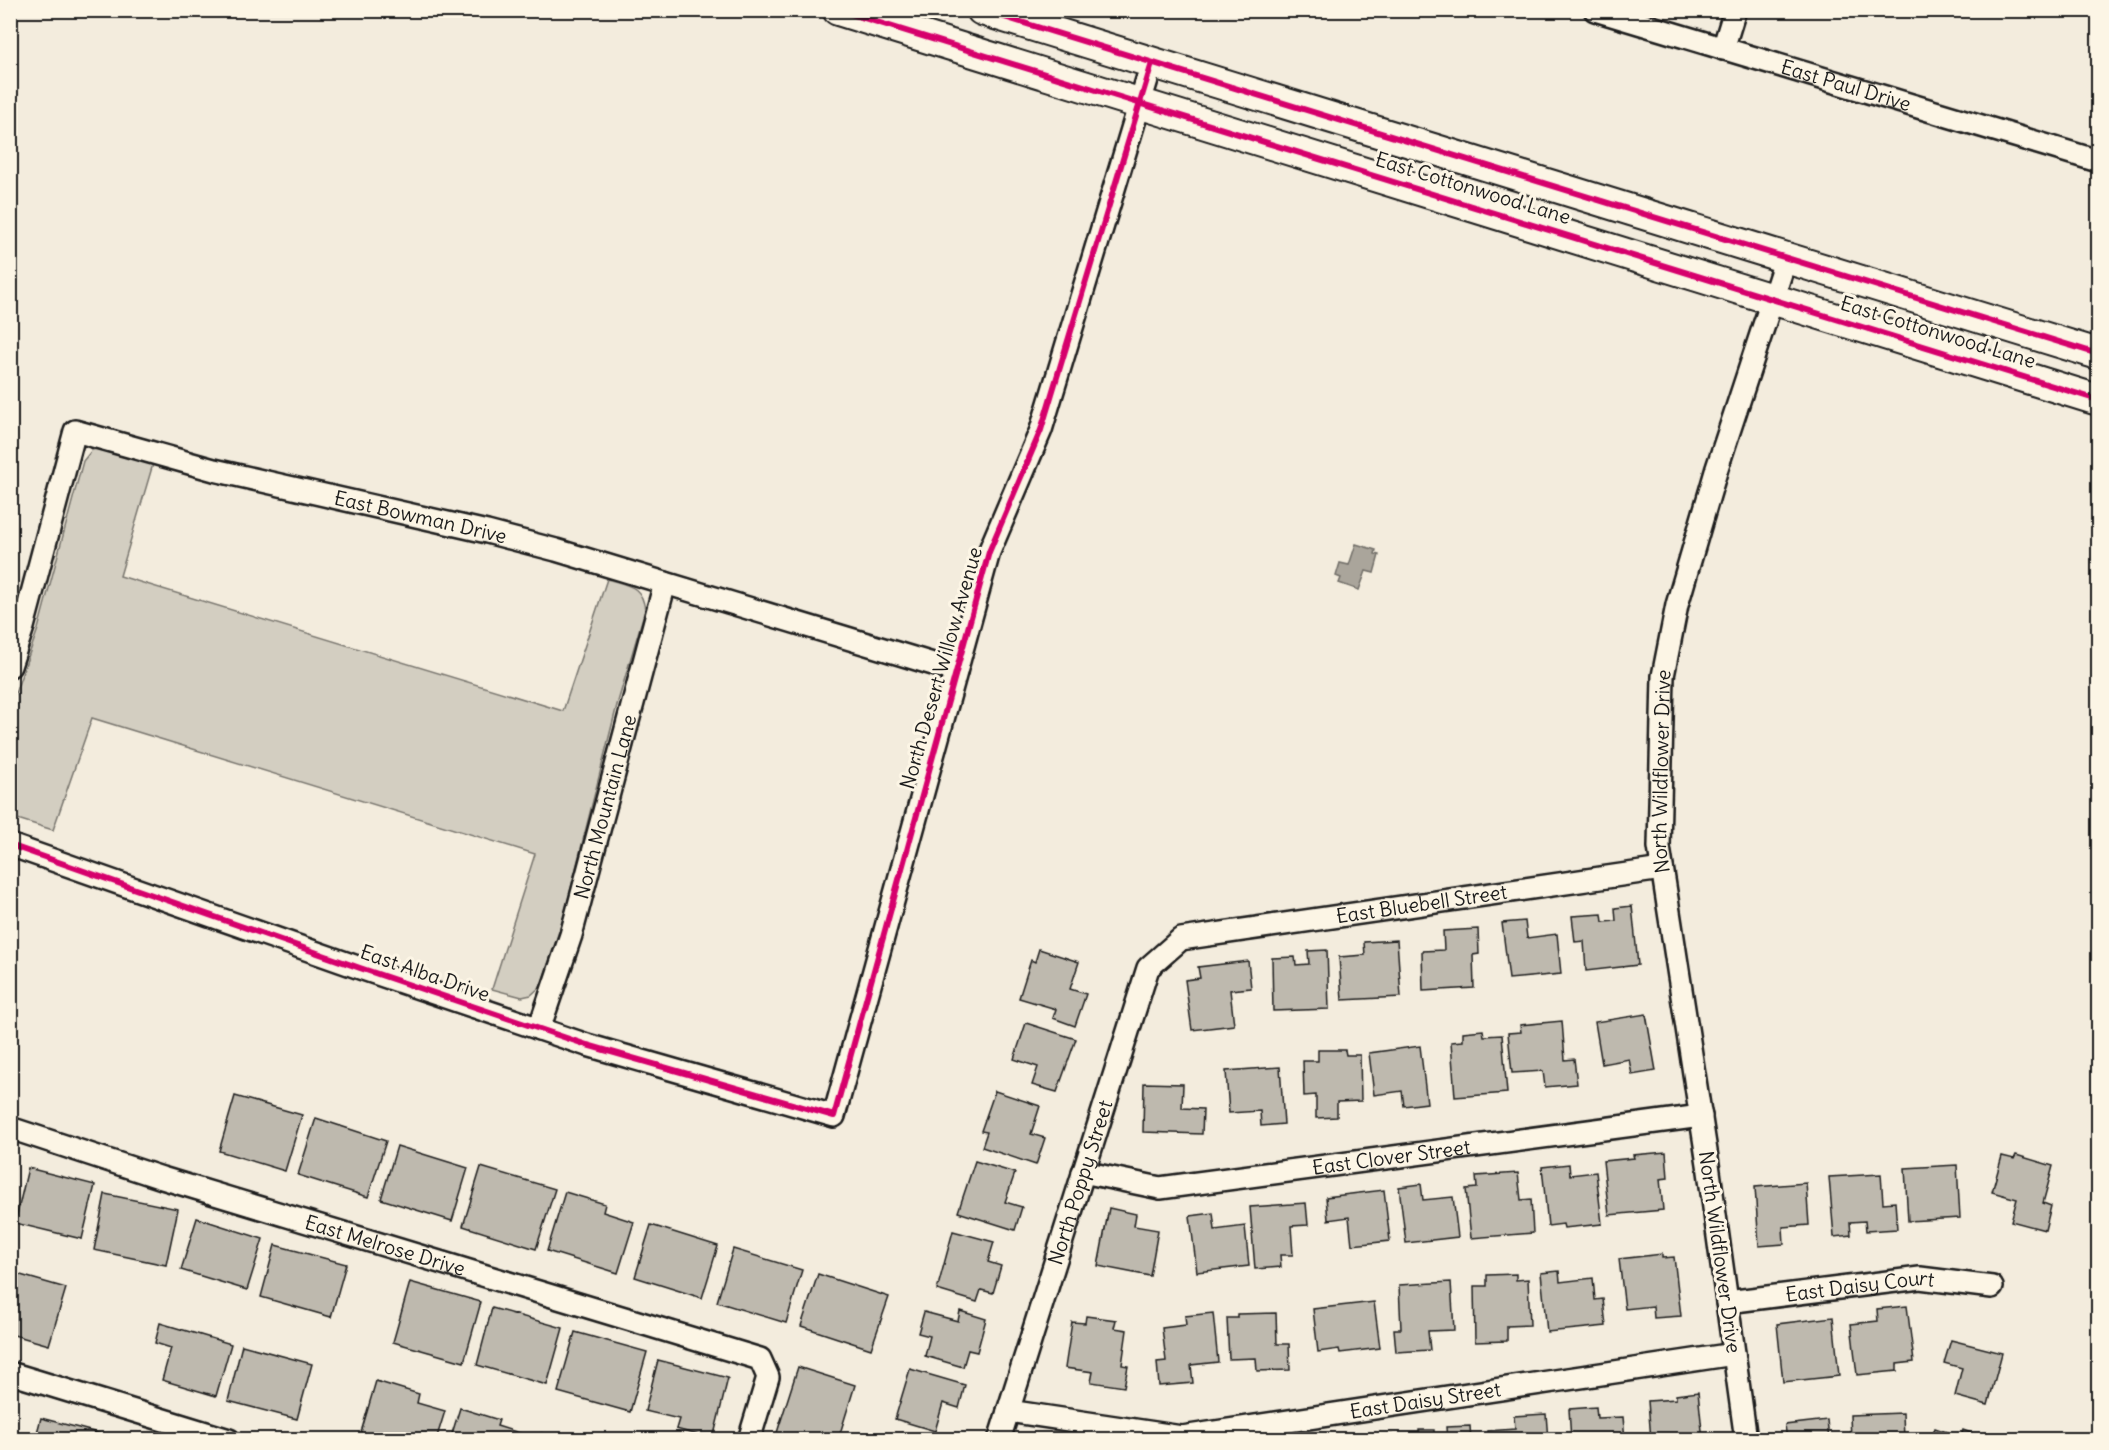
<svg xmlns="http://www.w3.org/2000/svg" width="2109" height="1450" viewBox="0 0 2109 1450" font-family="Delius,sans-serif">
	<rect width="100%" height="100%" fill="#f3ecdd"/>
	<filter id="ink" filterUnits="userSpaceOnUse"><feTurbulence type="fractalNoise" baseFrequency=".0167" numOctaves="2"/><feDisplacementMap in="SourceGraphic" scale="12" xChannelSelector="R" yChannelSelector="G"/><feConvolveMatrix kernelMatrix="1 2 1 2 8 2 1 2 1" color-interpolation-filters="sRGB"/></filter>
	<g filter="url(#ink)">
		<!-- green -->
		<path fill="#d3cec1" stroke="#78756e" stroke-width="1.5" d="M102,448L153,464L120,576L563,711L607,579C629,586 642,585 645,610L617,705L564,916L541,986L531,995L522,997L492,989L535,854L92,718L53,830L11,817V705L38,629L83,461L92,450Z"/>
		<!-- water -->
		<polygon fill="#aaa59b" stroke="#716e68" stroke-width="1.5" points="1356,544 1376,550 1375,554 1379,555 1374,573 1366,571 1359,590 1339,583 1341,578 1336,576 1340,563 1349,565"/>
		<!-- building -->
		<g fill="#beb9ae" stroke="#1c1c1c" stroke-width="1.5">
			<polygon points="1632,906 1638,965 1586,971 1584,941 1575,942 1572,916 1602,914 1603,922 1616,921 1615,908"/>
			<polygon points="1525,921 1527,938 1557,934 1561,974 1509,979 1502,923"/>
			<polygon points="1478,929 1479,954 1473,955 1474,988 1423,991 1422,951 1444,950 1443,931"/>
			<polygon points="1397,940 1401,997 1342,1000 1339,957 1365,955 1364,942"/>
			<polygon points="1039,949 1079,962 1070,989 1086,994 1075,1026 1053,1018 1056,1009 1019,998 1031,960 1035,962"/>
			<polygon points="1327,950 1329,1009 1273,1011 1272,958 1295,957 1296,965 1309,964 1308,951"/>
			<polygon points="1248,961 1251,988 1230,990 1234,1025 1192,1030 1185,980 1200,978 1198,967"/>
			<polygon points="1646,1014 1656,1071 1632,1075 1629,1059 1602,1064 1595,1022"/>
			<polygon points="1562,1021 1565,1060 1574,1059 1577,1084 1545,1087 1543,1071 1512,1073 1508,1033 1521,1032 1520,1025"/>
			<polygon points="1026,1023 1076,1039 1057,1092 1032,1085 1038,1067 1014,1059"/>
			<polygon points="1483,1030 1484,1036 1502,1035 1507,1093 1455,1097 1451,1042 1463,1041 1463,1032"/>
			<polygon points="1420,1046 1427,1103 1404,1106 1402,1091 1374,1095 1369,1053"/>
			<polygon points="1318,1050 1345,1050 1346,1055 1360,1055 1361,1101 1337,1102 1337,1117 1316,1118 1316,1095 1304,1096 1303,1061 1318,1061"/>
			<polygon points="1280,1067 1284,1124 1261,1126 1260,1111 1229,1113 1226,1071"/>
			<polygon points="1144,1083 1183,1084 1182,1108 1203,1109 1202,1134 1143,1132"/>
			<polygon points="995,1091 1040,1106 1031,1134 1045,1138 1036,1165 982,1147 987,1132 981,1131"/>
			<polygon points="235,1096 302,1115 285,1171 219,1151"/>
			<polygon points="316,1118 386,1141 368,1197 298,1175"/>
			<polygon points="397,1146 468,1168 452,1221 381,1199"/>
			<polygon points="1666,1152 1668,1178 1660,1179 1663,1210 1609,1215 1603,1161 1634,1158 1633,1155"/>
			<polygon points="2016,1155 2053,1166 2043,1203 2051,1206 2045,1230 2011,1221 2017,1199 1992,1192 2002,1156 2014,1159"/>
			<polygon points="975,1161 1015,1173 1005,1202 1022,1207 1015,1230 958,1212"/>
			<polygon points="1569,1164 1570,1175 1596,1172 1602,1224 1564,1228 1563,1224 1548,1226 1542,1167"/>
			<polygon points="1957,1165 1960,1218 1908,1221 1905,1168"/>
			<polygon points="481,1167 555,1189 536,1249 463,1226"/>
			<polygon points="28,1168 95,1185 82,1239 15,1223"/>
			<polygon points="1518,1173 1521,1200 1531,1199 1533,1233 1471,1238 1466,1189 1477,1188 1476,1176"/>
			<polygon points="1881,1174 1883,1203 1895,1202 1897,1229 1866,1231 1865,1221 1850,1222 1851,1235 1834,1237 1829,1177"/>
			<polygon points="1806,1183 1809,1225 1783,1227 1784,1244 1759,1246 1755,1187"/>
			<polygon points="1421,1184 1423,1200 1453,1197 1458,1237 1406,1243 1399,1187"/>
			<polygon points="1384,1190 1390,1241 1352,1245 1349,1217 1328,1220 1326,1197"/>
			<polygon points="565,1192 605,1204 603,1212 634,1222 618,1273 547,1251"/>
			<polygon points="105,1194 178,1209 166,1265 94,1250"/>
			<polygon points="1306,1203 1308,1225 1291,1226 1293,1255 1280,1255 1281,1267 1255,1269 1250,1207"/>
			<polygon points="1109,1208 1136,1214 1134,1226 1158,1230 1150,1276 1098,1266"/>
			<polygon points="1213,1213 1215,1230 1245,1226 1249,1266 1197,1272 1190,1216"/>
			<polygon points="197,1218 263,1239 247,1290 181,1270"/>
			<polygon points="651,1225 718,1246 702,1298 635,1277"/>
			<polygon points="953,1231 994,1242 988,1262 1001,1266 993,1293 981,1290 977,1302 937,1290"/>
			<polygon points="275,1245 346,1264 331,1317 261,1297"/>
			<polygon points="733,1249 802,1270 786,1323 717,1302"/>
			<polygon points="1662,1254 1662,1258 1674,1257 1681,1316 1654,1318 1653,1306 1625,1309 1619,1259"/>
			<polygon points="1559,1271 1560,1282 1593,1278 1595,1300 1603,1299 1606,1326 1547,1332 1541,1273"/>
			<polygon points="10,1272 66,1288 49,1345 10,1334"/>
			<polygon points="818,1274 889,1297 871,1349 801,1326"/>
			<polygon points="1516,1274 1516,1280 1528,1279 1530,1325 1507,1326 1507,1341 1475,1342 1474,1286 1487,1286 1487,1275"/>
			<polygon points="410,1282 481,1302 464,1362 393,1342"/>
			<polygon points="1451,1282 1454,1330 1428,1331 1430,1350 1396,1352 1394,1329 1401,1329 1399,1285"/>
			<polygon points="1374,1302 1380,1348 1340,1353 1339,1349 1318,1352 1313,1309"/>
			<polygon points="1907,1306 1914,1362 1897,1364 1897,1371 1857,1375 1851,1324 1878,1321 1877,1309"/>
			<polygon points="492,1308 563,1328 547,1385 477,1365"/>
			<polygon points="960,1311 986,1319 977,1352 968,1350 963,1367 925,1356 930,1336 918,1333 924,1312 958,1321"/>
			<polygon points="1213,1313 1218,1362 1191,1365 1193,1383 1159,1386 1157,1362 1166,1361 1162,1328 1186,1325 1185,1316"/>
			<polygon points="1276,1313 1277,1344 1289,1344 1290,1370 1257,1371 1256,1358 1229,1359 1227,1318 1237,1318 1237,1314"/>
			<polygon points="1086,1316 1116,1320 1114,1328 1127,1330 1122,1365 1128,1366 1124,1387 1091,1382 1093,1372 1065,1368 1072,1322 1085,1323"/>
			<polygon points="1833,1317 1839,1376 1783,1382 1777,1324"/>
			<polygon points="160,1323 231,1344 216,1396 162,1380 171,1348 155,1343"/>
			<polygon points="575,1332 647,1352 630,1412 558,1392"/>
			<polygon points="1951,1340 2002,1353 1988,1405 1955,1396 1962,1368 1944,1363"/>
			<polygon points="242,1345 312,1364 297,1419 228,1401"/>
			<polygon points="658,1360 728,1378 713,1439 676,1429 679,1419 645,1411"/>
			<polygon points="798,1367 855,1385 838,1440 775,1439"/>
			<polygon points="910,1369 965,1385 959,1408 943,1403 935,1431 895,1419"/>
			<polygon points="376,1381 419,1394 417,1403 445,1411 436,1440 359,1439"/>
			<polygon points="1698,1392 1703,1440 1651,1440 1648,1401 1676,1399 1676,1395"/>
			<polygon points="1596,1407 1597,1418 1623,1417 1625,1440 1571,1440 1569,1409"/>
			<polygon points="460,1408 499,1420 497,1426 529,1436 527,1440 450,1440"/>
			<polygon points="1903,1413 1904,1440 1851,1440 1850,1415"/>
			<polygon points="1546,1414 1548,1440 1489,1440 1488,1431 1515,1429 1514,1416"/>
			<polygon points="41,1418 113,1437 112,1440 35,1440"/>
			<polygon points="1827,1420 1829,1440 1787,1440 1785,1425"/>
			<polygon points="1470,1426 1471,1440 1447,1440 1446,1427"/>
			<polygon points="1935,1428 1961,1437 1963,1430 1982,1437 1981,1440 1931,1440"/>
			<rect x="1419" y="1430" width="15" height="10"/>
			<polygon points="541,1433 565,1440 539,1440"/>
			<polygon points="891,1434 909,1440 889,1440"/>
			<polygon points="1392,1435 1393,1440 1358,1440 1358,1439"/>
		</g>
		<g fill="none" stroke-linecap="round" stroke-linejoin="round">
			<!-- street casing -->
			<g stroke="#1c1c1c" stroke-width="26">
				<g id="street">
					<path id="s1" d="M1595,10L2098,161"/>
					<polyline points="1723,49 1735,10"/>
					<path id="s2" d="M10,666L23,627L75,431L214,470L487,532L556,550L956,671"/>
					<polyline points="10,845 360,968 587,1045 834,1116 989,552 1041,430 1152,63"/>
					<path id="s3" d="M539,1029L571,935L665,583"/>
					<path id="s4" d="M10,1128L162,1178L760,1359L768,1377L749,1440"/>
					<path id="s5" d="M1083,1172L1160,1188L1701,1116"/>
					<path id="s6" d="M1727,1302L1920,1278L1992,1287"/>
					<polyline points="10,1373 229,1440"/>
					<path id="s7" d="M1008,1411L1182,1437L1734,1354"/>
					<path id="s8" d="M999,1440L1148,968L1181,939L1662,869"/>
					<path id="s9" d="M1746,1440L1708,1164L1659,847L1663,676L1677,605L1717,468L1786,258"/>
				</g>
			</g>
			<!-- secondary casing -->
			<g stroke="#1c1c1c" stroke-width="34">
				<g id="secondary">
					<polyline points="838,10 2098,400"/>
					<polyline points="982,10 2098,354"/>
				</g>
			</g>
			<!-- street -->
			<use href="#street" stroke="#fcf5e5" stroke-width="21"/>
			<!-- secondary -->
			<use href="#secondary" stroke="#fcf5e5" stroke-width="30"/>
			<!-- cycleway casing -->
			<g stroke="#fcf5e5" stroke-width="10">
				<g id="cycleway">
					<polyline points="838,10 2098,400"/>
					<polyline points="982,10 2098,354"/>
					<polyline points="10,845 360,968 587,1045 834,1116 989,552 1041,430 1152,63"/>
				</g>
			</g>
			<!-- cycleway -->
			<use href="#cycleway" stroke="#d6006c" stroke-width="6"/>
		</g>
	</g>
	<g text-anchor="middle" stroke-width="6" stroke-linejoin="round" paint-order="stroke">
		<!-- street labels -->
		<g font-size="20" fill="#1c1c1c" stroke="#fcf5e5">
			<text dy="7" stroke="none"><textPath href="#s1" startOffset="262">East Paul Drive</textPath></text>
			<text transform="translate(1473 188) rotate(17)" y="7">East Cottonwood Lane</text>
			<text transform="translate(1938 332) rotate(17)" y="7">East Cottonwood Lane</text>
			<text dy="7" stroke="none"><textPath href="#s2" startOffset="600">East Bowman Drive</textPath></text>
			<text transform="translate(941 668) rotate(-74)" y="7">North Desert Willow Avenue</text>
			<text dy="7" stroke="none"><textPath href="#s9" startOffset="675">North Wildflower Drive</textPath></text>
			<text dy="7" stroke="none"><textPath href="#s3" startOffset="232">North Mountain Lane</textPath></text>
			<text dy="7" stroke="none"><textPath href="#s8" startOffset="782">East Bluebell Street</textPath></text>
			<text transform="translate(425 973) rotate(19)" y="7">East Alba Drive</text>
			<text dy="7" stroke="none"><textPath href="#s5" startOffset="312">East Clover Street</textPath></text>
			<text dy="7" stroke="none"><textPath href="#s8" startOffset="270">North Poppy Street</textPath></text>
			<text dy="7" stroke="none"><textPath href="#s4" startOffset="393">East Melrose Drive</textPath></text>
			<text transform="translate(1720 1252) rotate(82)" y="7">North Wildflower Drive</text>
			<text dy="7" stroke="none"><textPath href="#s6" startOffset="134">East Daisy Court</textPath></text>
			<text dy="7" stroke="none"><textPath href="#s7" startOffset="422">East Daisy Street</textPath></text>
		</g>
	</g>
	<!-- margin -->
	<rect width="2109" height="1450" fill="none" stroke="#fcf5e5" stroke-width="36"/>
	<rect x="18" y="18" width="2073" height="1414" fill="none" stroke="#1c1c1c" stroke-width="2" filter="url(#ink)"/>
</svg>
